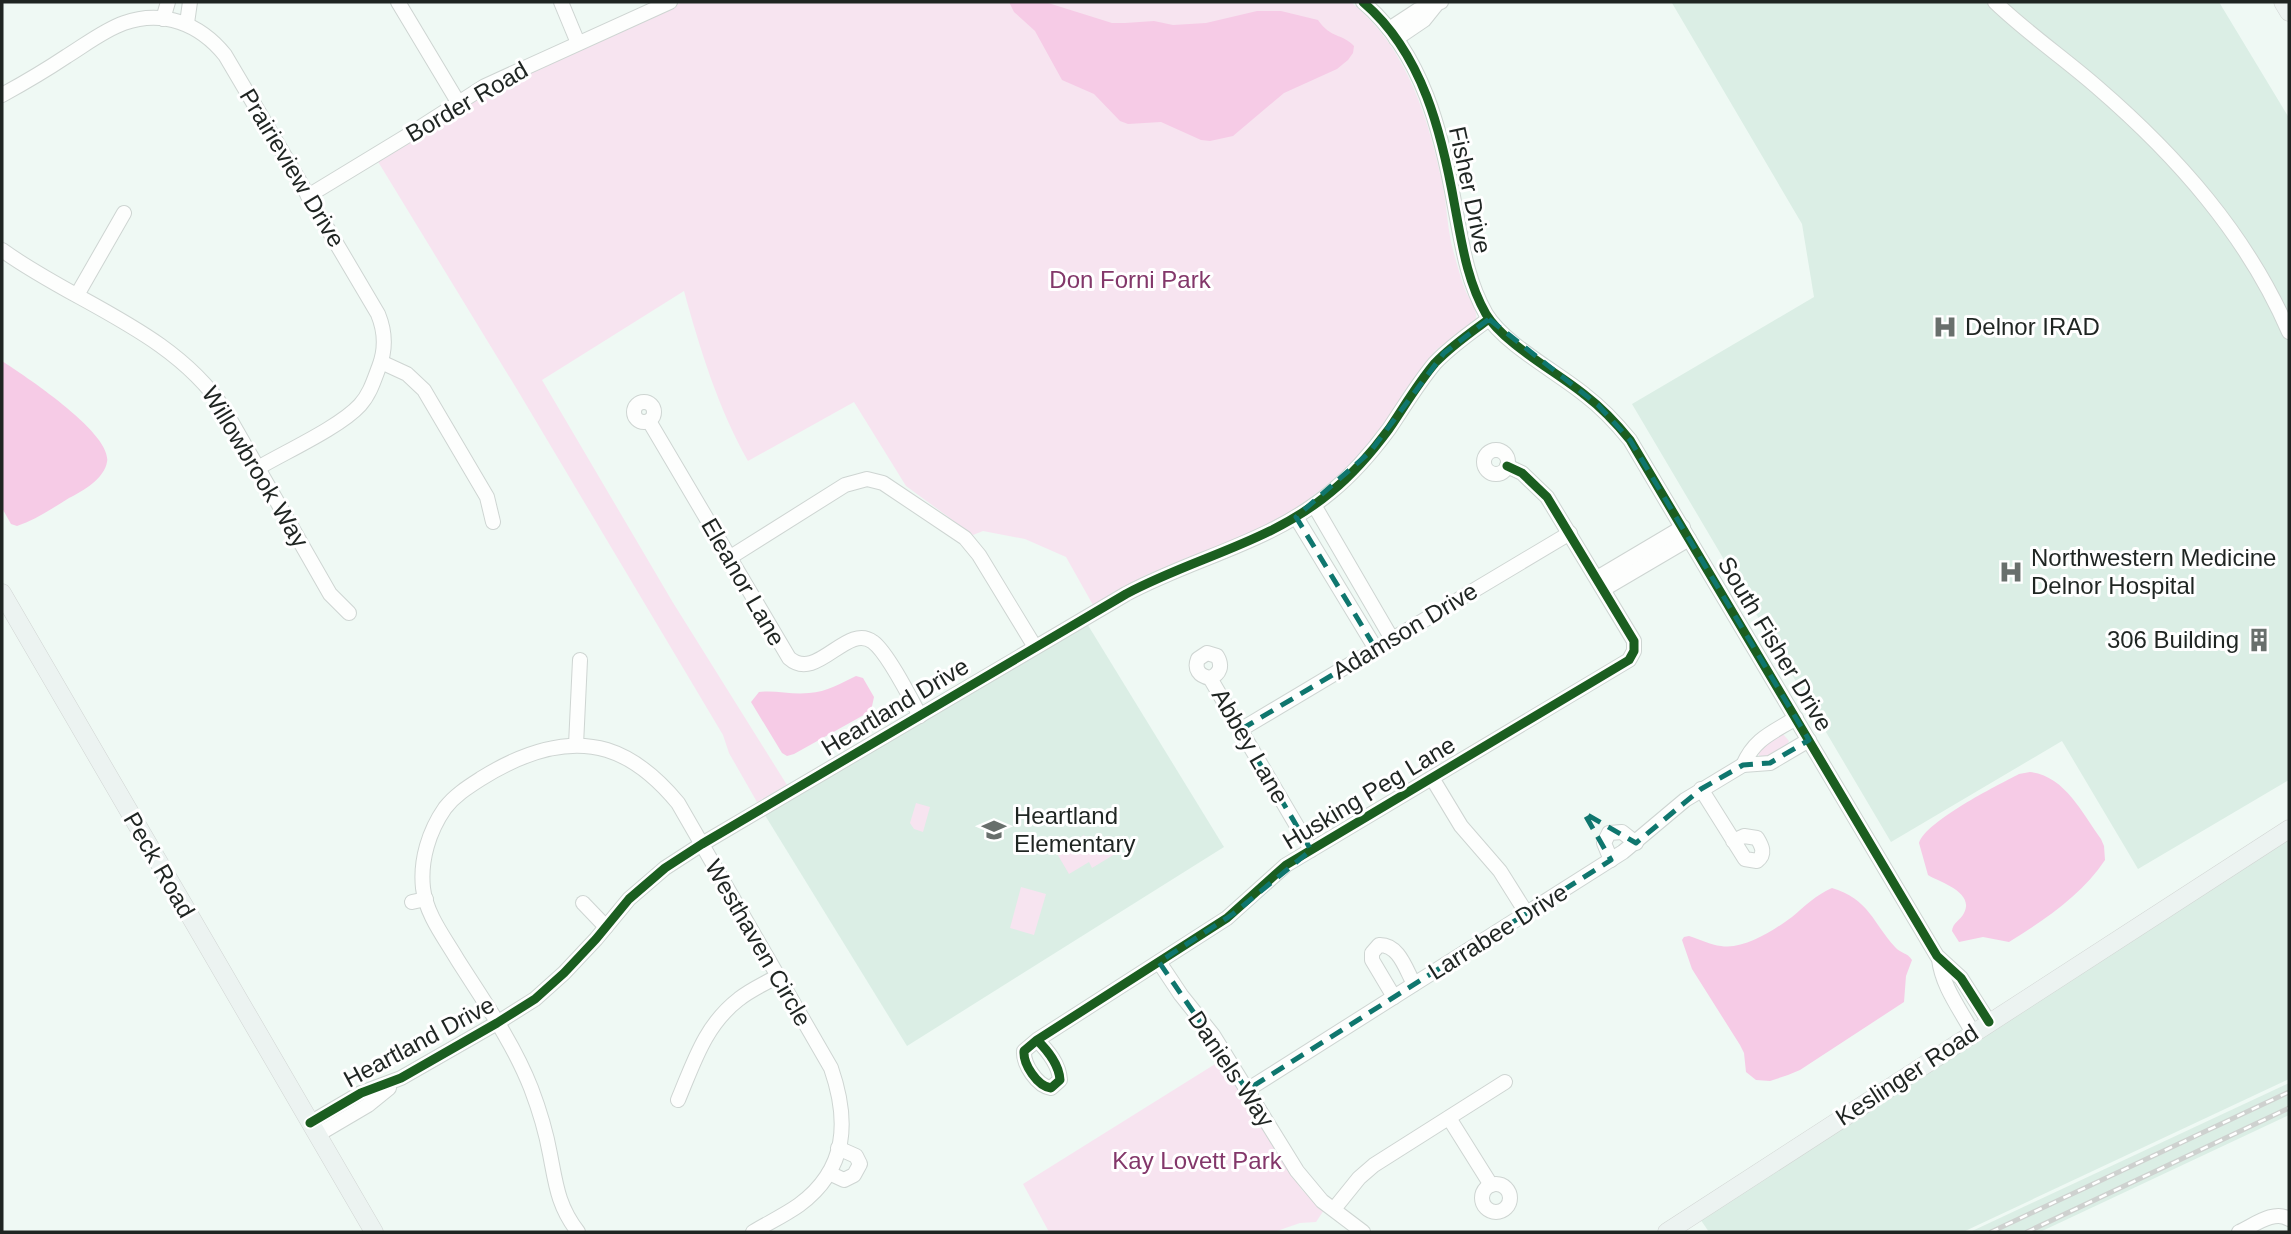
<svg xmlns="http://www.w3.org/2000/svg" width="2291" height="1234" viewBox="0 0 2291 1234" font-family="Arial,sans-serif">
	<rect width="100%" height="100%" fill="#eff9f4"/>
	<!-- built -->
	<g fill="#dbeee5">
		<polygon points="1674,2 2219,2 2289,118 2289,780 2138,869 2062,741 1891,842 1632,404 1814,297 1802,224 1672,3"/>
		<polygon points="1086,622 1224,847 907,1046 763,812"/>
		<polygon points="2289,836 2289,1079 1963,1232 1709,1232 1698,1216"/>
		<polygon points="2289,1083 2289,1115 2040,1232 1970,1232"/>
	</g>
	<!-- green -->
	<g fill="#f7e4f0">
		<path d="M683,2H1351C1408,48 1430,122 1444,192C1447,211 1448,231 1453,250C1457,264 1461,279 1466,292C1471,302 1478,310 1476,321L1436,350L1377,434L1344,471L1300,506L1260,530L1227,545L1186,558L1144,576L1093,605L1066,557L1025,539L983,531L973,535L906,486L854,402L748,461C718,408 700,349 684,291L542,380L672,601L787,785L757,802L729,753L723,735L518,391L377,160L500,84Z"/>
		<polygon points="1783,734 1789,741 1786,748 1767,759 1759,756 1758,747"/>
		<polygon points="916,803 930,807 923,832 914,829 910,823"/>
		<polygon points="1084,835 1093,850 1107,841 1115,854 1092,868 1089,862 1069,874 1056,852"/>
		<polygon points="1021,887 1046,894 1034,935 1010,928"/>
		<polygon points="1220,1061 1302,1190 1324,1210 1316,1222 1300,1223 1274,1232 1049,1232 1023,1184"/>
	</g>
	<!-- water -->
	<g fill="#f6cbe6">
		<path d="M1009,2H1045L1112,23H1125L1154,21L1173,25L1206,23L1257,11H1281L1318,20C1331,39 1342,33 1354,46L1353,53L1348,60L1337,69L1284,93L1233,136L1210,141L1201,140L1161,122L1128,124L1120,121L1094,94L1062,80L1035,31L1014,12Z"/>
		<path d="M2,361C25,376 113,434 107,462C104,479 83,491 69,498C53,508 35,520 17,526L11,524L2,508Z"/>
		<path d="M856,676L863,678L874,697L871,711L794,754L787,756L782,753L751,702L759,692C776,690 792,695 809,693C827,692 841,683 856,676Z"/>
		<path d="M2030,772C2065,776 2082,813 2101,839L2104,846L2105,860C2082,895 2043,921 2009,942L1983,937L1959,942L1952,931C1953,922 1960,921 1964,913C1975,892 1939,882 1928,875L1919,843C1926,821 1996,786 2019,774Z"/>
		<path d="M1832,888C1869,899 1873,923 1895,947C1901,954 1907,952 1912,960L1906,976L1904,1002L1800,1070L1788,1075L1770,1081L1756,1080L1746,1072L1744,1053L1740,1045L1692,969L1682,940L1684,937L1689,936C1699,939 1711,945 1721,946C1744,950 1774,930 1792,917C1805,906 1816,895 1832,888Z"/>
	</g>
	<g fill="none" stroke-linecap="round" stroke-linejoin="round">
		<!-- minor casing -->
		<g stroke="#ced5d2" stroke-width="16">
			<g id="minor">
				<polyline points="398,2 458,102"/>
				<polyline points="561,2 578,43"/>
				<path d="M1363,2C1423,53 1442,134 1455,207C1462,244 1467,281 1486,314C1504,344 1557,372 1585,395C1602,408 1617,424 1630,440L1937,956L1961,978L1989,1022"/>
				<path d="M1995,2C2027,33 2064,58 2097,87C2177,156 2247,235 2289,332"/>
				<polyline points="163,19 168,2"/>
				<polyline points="187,23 190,2"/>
				<polyline points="1389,29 1418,10 1441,2"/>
				<polyline points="1396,39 1424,20 1436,5"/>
				<path d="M2,95C24,83 46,70 67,56C85,45 104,30 124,23C163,9 200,24 225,55L378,314C385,331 386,349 379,367C374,380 370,394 360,405C340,427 285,452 258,468"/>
				<polyline points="308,196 410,134 485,86 670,2"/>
				<path d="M2,250C75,303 172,331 224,409L330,594L349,613"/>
				<polyline points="77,295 124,213"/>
				<polyline points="381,362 407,374 424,390 487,497 493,522"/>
				<circle cx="644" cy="412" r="10"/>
				<path d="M649,421L789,658C817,683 847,622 873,642C887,652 911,699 920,716"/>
				<circle cx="1496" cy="462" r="12"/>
				<polyline points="1314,505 1392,639"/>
				<polyline points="1296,517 1376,649"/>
				<polyline points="729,558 845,485 867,479 883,483 965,538 979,555 1035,647"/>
				<polyline points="1597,578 1683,527"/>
				<polyline points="1604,589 1689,539"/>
				<path d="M1210,678C1220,674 1223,666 1217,656L1207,653L1198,659C1194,669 1199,676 1210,678L1311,850"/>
				<path d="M1796,718C1772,733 1755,738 1743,765L1770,763L1809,740"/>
				<polyline points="1240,730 1570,533"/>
				<polyline points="576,745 580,660"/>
				<polyline points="1432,778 1461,826 1500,871 1527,914"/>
				<path d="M1701,789L1745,859L1757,861C1766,854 1762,846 1757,838L1744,836L1733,841"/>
				<polyline points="1611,860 1604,843 1609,833 1622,832 1636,843"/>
				<polyline points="412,902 426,899"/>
				<polyline points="583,903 606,927"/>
				<path d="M1939,959C1942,986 1960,1009 1973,1033"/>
				<polyline points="1159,962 1181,995 1213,1035 1297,1171 1322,1201 1363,1232"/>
				<path d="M1394,997L1372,960V953L1379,945C1399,944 1406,970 1414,984"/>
				<path d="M1037,1040C1048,1051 1059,1064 1060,1080L1051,1088C1037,1086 1023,1064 1024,1051L1037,1040L1227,918L1286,865L1629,660L1634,651V641L1547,497L1522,473L1507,466"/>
				<polyline points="1247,1090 1623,852 1685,800 1743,765"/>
				<path d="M678,1100C694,1062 705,1025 739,999C750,990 764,984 776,977"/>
				<polyline points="1449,1118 1491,1185"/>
				<path d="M310,1123L361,1093L401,1078L497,1023L535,999L564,973L596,939L629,899L665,868L702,844L1126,594C1195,557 1270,543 1331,492C1353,474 1372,452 1389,429C1404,407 1418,383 1435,363C1451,346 1470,333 1489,319"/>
				<polyline points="317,1135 368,1105 389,1088"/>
				<polyline points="829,1173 844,1180 854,1175 860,1164 856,1156 838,1148"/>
				<circle cx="1496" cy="1198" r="14"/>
				<polyline points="1334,1209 1359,1178 1374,1165 1505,1082"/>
				<path d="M578,1232C558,1206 556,1185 550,1154C546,1132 539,1109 531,1088C513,1042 483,1000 457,959C444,937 426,914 423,888C420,860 429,831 445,808C455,795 468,787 482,778C519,755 563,737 607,750C636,759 659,780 678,803L831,1068C849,1120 848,1169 799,1205C785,1215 768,1223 753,1232"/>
				<path d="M2239,1232C2253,1226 2274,1209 2289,1219"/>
			</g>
		</g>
		<!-- major casing -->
		<g stroke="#d1d5d3" stroke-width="19">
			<g id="major">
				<polyline points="2283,2 2289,12"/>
				<polyline points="2,593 374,1232"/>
				<polyline points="1667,1232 2289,829"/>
			</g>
		</g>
		<!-- minor -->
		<use href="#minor" stroke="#fdfefd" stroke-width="14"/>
		<!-- major -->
		<use href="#major" stroke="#ecf3f1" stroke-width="18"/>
		<!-- rail casing -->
		<g stroke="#ced1cf" stroke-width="5">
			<g id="rail">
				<polyline points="1991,1232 2289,1092"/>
				<polyline points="2027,1232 2289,1108"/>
			</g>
		</g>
		<!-- rail -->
		<use href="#rail" stroke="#fff" stroke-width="2.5" stroke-dasharray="8" stroke-linecap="butt"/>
		<!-- cycleway casing -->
		<g stroke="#fff" stroke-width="13">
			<g id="cycleway">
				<path d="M1363,2C1423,53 1442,134 1455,207C1462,244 1467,281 1486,314C1504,344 1557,372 1585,395C1602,408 1617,424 1630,440L1937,956L1961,978L1989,1022"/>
				<path d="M1037,1040C1048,1051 1059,1064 1060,1080L1051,1088C1037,1086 1023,1064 1024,1051L1037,1040L1227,918L1286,865L1629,660L1634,651V641L1547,497L1522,473L1507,466"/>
				<path d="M310,1123L361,1093L401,1078L497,1023L535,999L564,973L596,939L629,899L665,868L702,844L1126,594C1195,557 1270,543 1331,492C1353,474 1372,452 1389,429C1404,407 1418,383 1435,363C1451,346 1470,333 1489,319"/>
			</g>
		</g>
		<!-- cycleway -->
		<use href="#cycleway" stroke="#1b5e20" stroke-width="9"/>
	</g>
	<!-- marked area -->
	<path fill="none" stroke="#0f766e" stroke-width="5" stroke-dasharray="14 9" stroke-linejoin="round" d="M1489,319L1598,405L1630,440L1809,740L1770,763L1743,765L1701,789L1636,843L1584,813L1611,860L1247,1090L1159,962L1233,914L1311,850L1240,730L1376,649L1296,517L1370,452L1444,353Z"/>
	<!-- icons -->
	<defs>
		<g id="hospital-bare" transform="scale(1.89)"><path d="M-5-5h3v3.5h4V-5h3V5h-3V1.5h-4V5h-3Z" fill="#686f6c" stroke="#fff" stroke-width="2.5" paint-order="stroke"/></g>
		<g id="building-bare" transform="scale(1.89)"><path d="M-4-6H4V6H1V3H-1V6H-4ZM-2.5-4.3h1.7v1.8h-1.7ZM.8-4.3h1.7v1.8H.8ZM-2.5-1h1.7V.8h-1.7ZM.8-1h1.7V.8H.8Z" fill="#686f6c" stroke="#fff" stroke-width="2.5" paint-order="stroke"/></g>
		<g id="school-bare" transform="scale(1.89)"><path d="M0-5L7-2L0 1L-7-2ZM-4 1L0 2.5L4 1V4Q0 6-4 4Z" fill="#686f6c" stroke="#fff" stroke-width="2.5" paint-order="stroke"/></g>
	</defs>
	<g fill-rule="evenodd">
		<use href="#hospital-bare" x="1945" y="327"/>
		<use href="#hospital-bare" x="2011" y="572"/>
		<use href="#building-bare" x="2259" y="640"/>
		<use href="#school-bare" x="994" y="830"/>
	</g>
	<g text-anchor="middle" stroke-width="6" stroke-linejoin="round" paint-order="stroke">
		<!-- street labels -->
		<g font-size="24" fill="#1f2522" stroke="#fff">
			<text transform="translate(467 102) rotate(-30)" y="8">Border Road</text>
			<text transform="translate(292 168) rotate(59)" y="8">Prairieview Drive</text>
			<text transform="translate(1470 190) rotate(78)" y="8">Fisher Drive</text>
			<text transform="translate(255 467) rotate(59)" y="8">Willowbrook Way</text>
			<text transform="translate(743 582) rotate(60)" y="8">Eleanor Lane</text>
			<text transform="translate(1405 631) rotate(-31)" y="8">Adamson Drive</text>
			<text transform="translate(1775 644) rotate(59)" y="8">South Fisher Drive</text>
			<text transform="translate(895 707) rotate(-31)" y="8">Heartland Drive</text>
			<text transform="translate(1250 746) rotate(60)" y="8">Abbey Lane</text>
			<text transform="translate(1369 793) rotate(-31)" y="8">Husking Peg Lane</text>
			<text transform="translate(159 865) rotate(60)" y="8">Peck Road</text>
			<text transform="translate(1498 932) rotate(-32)" y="8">Larrabee Drive</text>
			<text transform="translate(758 943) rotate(60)" y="8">Westhaven Circle</text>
			<text transform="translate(419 1042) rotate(-28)" y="8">Heartland Drive</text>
			<text transform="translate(1231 1069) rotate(56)" y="8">Daniels Way</text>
			<text transform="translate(1907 1075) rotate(-33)" y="8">Keslinger Road</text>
		</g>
		<!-- park labels -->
		<g font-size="24" fill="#83376a" stroke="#fff">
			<text x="1130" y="288">Don Forni Park</text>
			<text x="1197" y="1169">Kay Lovett Park</text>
		</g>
		<!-- poi labels -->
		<g font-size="24" fill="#1f2522" stroke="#fff" text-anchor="start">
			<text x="1965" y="335">Delnor IRAD</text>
			<text x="2031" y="566">Northwestern Medicine<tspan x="2031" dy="28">Delnor Hospital</tspan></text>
			<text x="2239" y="648" text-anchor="end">306 Building</text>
			<text x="1014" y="824">Heartland<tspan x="1014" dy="28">Elementary</tspan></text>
		</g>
	</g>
	<!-- border -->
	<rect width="2291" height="1234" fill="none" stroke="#1f2522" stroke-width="7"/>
</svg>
